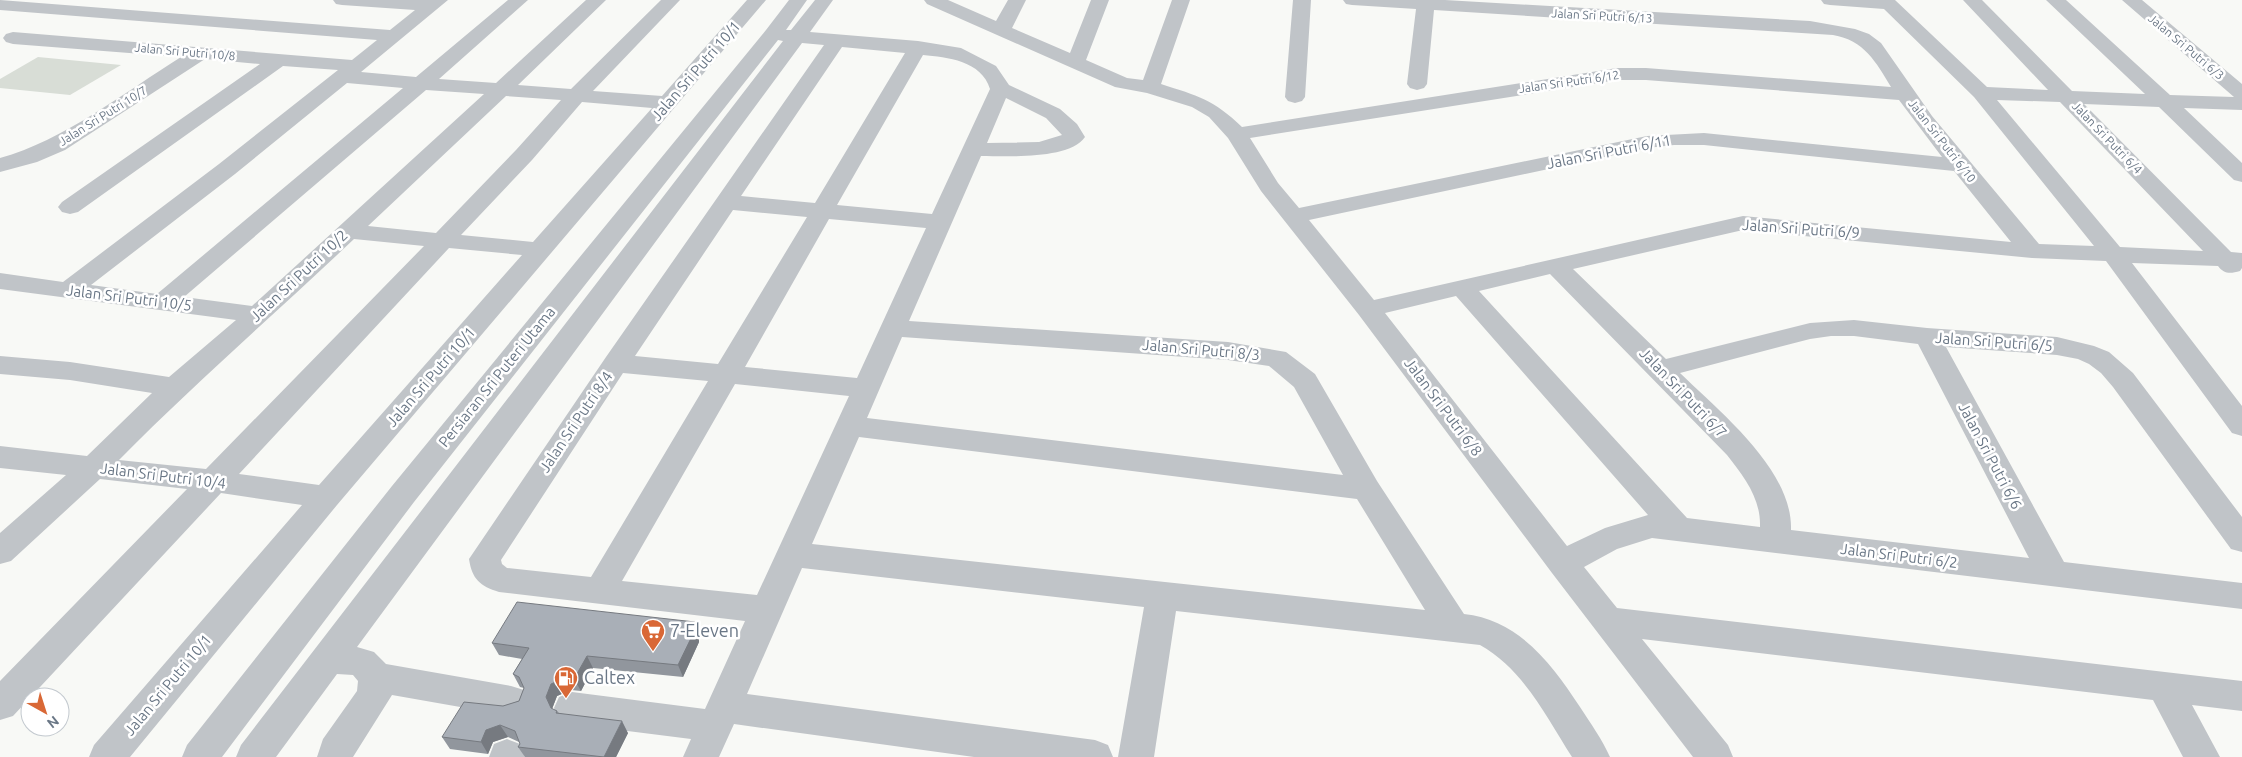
<svg xmlns="http://www.w3.org/2000/svg" width="2242" height="757" viewBox="0 0 2242 757" font-family="Ubuntu,sans-serif">
<rect width="100%" height="100%" fill="#f8f9f6"/>
<path fill="#d8ddd6" d="M 38,57 L 121,65 L 70,95 L 0,88 L 0,79 Z"/>
<g fill="none" stroke-linecap="round" stroke-linejoin="round">
<path fill="#c0c4c8" fill-rule="evenodd" d="M 0,0 L 390,30 L 415,10 L 342,5 L 336,4 L 333,0 L 448,0 L 361,72 L 416,77 L 508,0 L 528,0 L 439,79 L 496,83 L 586,0 L 606,0 L 518,85 L 571,89 L 661,0 L 680,0 L 593,91 L 662,96 L 747,0 L 766,0 L 337,505 L 130,757 L 89,757 L 94,745 L 302,505 L 221,493 L 13,716 L 0,720 L 0,681 L 187,489 L 100,479 L 11,561 L 0,564 L 0,533 L 66,475 L 0,468 L 0,446 L 87,456 L 152,393 L 70,380 L 0,374 L 0,356 L 70,362 L 169,377 L 236,320 L 0,289 L 0,273 L 63,282 L 219,164 L 338,70 L 283,66 L 78,212 L 70,214 L 62,212 L 58,207 L 62,202 L 260,64 L 205,59 L 65,150 L 37,162 L 0,172 L 0,158 C 63,141 125,92 181,57 L 13,44 L 6,42 L 3,38 L 6,34 L 13,32 L 352,60 L 377,40 L 0,10 ZM 347,83 L 403,88 L 157,294 L 91,285 L 235,174 ZM 426,90 L 484,94 L 252,306 L 184,297 ZM 506,96 L 561,100 L 516,150 L 436,233 L 368,226 ZM 582,102 L 652,108 L 533,242 L 461,235 L 532,160 ZM 354,239 L 424,246 L 206,469 L 119,460 C 195,383 276,313 354,239 ZM 449,248 L 522,255 L 319,485 L 239,474 Z
M 789,0 L 807,0 L 786,30 L 791,30 L 815,0 L 833,0 L 810,32 L 918,41 L 961,48 L 996,66 L 1009,85 L 1060,109 L 1077,124 L 1085,137 C 1069,160 1007,156 981,156 L 909,321 L 1228,342 L 1286,352 L 1315,374 L 1377,481 L 1464,614 C 1519,620 1552,664 1580,707 C 1591,724 1602,739 1610,757 L 1572,757 C 1546,716 1523,669 1480,645 L 1176,611 L 1154,757 L 1118,757 L 1144,607 L 802,568 L 747,694 L 1095,740 L 1108,745 L 1113,757 L 974,757 L 734,724 L 719,757 L 683,757 L 691,739 L 572,724 L 559,719 L 554,708 L 559,697 L 572,692 L 705,709 L 745,621 L 499,592 C 480,586 472,579 469,559 L 606,357 L 824,45 L 802,43 L 357,647 L 374,652 L 386,664 L 511,686 L 524,690 L 529,701 L 524,712 L 511,716 L 392,695 L 353,757 L 317,757 L 323,739 L 357,691 L 358,681 L 353,675 L 337,674 L 276,757 L 236,757 L 241,745 L 783,41 L 778,40 L 414,502 L 222,757 L 182,757 L 187,745 L 392,486 L 766,30 ZM 842,47 L 905,53 L 815,203 L 741,196 ZM 923,55 C 947,57 982,61 990,89 L 932,214 L 837,205 ZM 1006,98 L 1046,118 L 1062,135 L 1039,142 L 987,143 ZM 733,210 L 807,217 L 718,364 L 635,356 ZM 829,219 L 926,228 L 857,378 L 745,367 ZM 902,337 L 1228,360 L 1269,366 L 1294,387 L 1343,475 L 867,418 ZM 623,373 L 708,381 L 591,577 L 507,568 L 502,564 L 501,560 ZM 735,384 L 849,396 L 757,595 L 622,581 ZM 859,437 L 1357,499 L 1425,610 L 812,544 Z
M 924,0 L 948,0 L 996,21 L 1008,0 L 1026,0 L 1012,28 L 1070,53 L 1091,0 L 1109,0 L 1086,60 L 1127,78 L 1143,80 L 1172,0 L 1190,0 L 1161,84 C 1198,96 1213,99 1242,127 L 1617,68 L 1646,68 L 1891,87 C 1876,62 1864,40 1833,35 L 1434,10 L 1427,84 L 1424,88 L 1417,90 L 1410,88 L 1407,84 L 1416,9 L 1352,5 L 1346,4 L 1343,0 L 1445,0 L 1810,21 L 1855,29 L 1869,34 L 1881,43 L 1932,116 L 2039,244 L 2094,246 L 1974,97 L 1884,9 L 1830,5 L 1824,4 L 1821,0 L 1895,0 L 1987,87 L 2048,90 L 1963,0 L 1982,0 L 2072,91 L 2145,94 L 2046,0 L 2066,0 L 2170,95 L 2234,97 L 2122,0 L 2142,0 L 2242,84 L 2242,110 L 2184,108 L 2242,163 L 2242,182 L 2234,180 L 2159,107 L 2084,104 L 2231,252 L 2242,253 L 2242,268 L 2240,271 C 2230,274 2224,274 2218,266 L 2132,263 L 2242,406 L 2242,436 L 2232,433 L 2106,261 L 2032,258 L 1743,230 L 1573,269 L 1666,359 L 1810,323 L 1854,320 L 1927,328 L 2057,337 L 2094,346 L 2109,352 L 2133,373 L 2242,517 L 2242,552 L 2231,549 L 2113,387 L 2101,373 L 2089,364 L 2078,359 L 2057,355 L 1946,347 L 2064,562 L 2242,583 L 2242,609 L 1652,538 L 1617,549 L 1584,567 L 1617,608 L 2242,681 L 2242,711 L 2192,705 L 2220,757 L 2183,757 L 2153,700 L 1642,639 L 1728,745 L 1733,757 L 1693,757 L 1552,573 L 1359,315 L 1261,191 L 1228,138 L 1209,117 L 1192,107 L 1147,93 L 1115,87 L 927,4 ZM 1617,80 L 1646,80 L 1899,100 L 1942,157 L 1704,133 L 1647,136 L 1299,208 L 1278,183 L 1250,138 ZM 1997,100 L 2060,102 L 2203,251 L 2120,247 ZM 1674,145 L 1704,145 L 1954,171 L 2011,242 L 1743,216 L 1374,300 L 1309,220 L 1647,148 ZM 1550,274 L 1727,455 C 1744,477 1761,498 1760,527 L 1687,518 L 1479,291 ZM 1456,296 L 1648,515 L 1605,528 L 1567,546 L 1385,313 ZM 1831,336 L 1854,336 L 1918,344 L 2029,558 L 1791,530 C 1793,470 1720,412 1680,373 L 1810,339 Z
M 1293,0 L 1311,0 L 1305,97 L 1302,101 L 1295,103 L 1288,101 L 1285,97 Z
M 507,739 L 520,744 L 525,757 L 489,757 L 494,744 Z"/>
</g>
<path fill="#91969d" d="M 699,634 L 699,642 L 683,677 L 593,668 L 581,691 L 571,690 L 557,696 L 552,709 L 557,711 L 559,713 L 628,733 L 616,757 L 525,757 L 518,747 L 520,744 L 519,742 L 508,737 L 493,742 L 488,754 L 450,749 L 442,737 L 503,706 L 519,701 L 524,688 L 520,687 L 513,674 L 522,659 L 499,655 L 492,643 Z"/>
<path fill="#767a80" d="M 695,622 L 699,634 L 699,642 L 683,677 L 678,665 Z
M 587,656 L 593,668 L 581,691 L 574,679 Z
M 565,678 L 571,690 L 557,696 L 552,709 L 551,708 L 546,697 L 551,684 Z
M 622,721 L 628,733 L 616,757 L 604,757 Z
M 500,725 L 508,737 L 493,742 L 488,754 L 481,742 L 486,730 Z"/>
<path fill="#a9afb7" stroke="#767a80" d="M 517,602 L 695,622 L 695,630 L 678,665 L 587,656 L 574,679 L 565,678 L 551,684 L 546,697 L 551,708 L 557,711 L 556,713 L 622,721 L 604,757 L 518,747 L 520,744 L 515,731 L 500,725 L 486,730 L 481,742 L 442,737 L 464,702 L 503,706 L 519,701 L 524,688 L 519,677 L 513,674 L 529,648 L 492,643 Z"/>
<defs>
<g id="supermarket-pin" transform="scale(1.25)"><path d="M0 17L-7.5 6A9.5 9.5 0 1 1 7.5 6Z" fill="#d96836" stroke="#fff"/><path d="M-6-5.5h2.5l.6 2H6L4.5 2H-2.5L-4.4-4H-6ZM-1.5 3.2a1.3 1.3 0 1 0 .1 0ZM3 3.2a1.3 1.3 0 1 0 .1 0Z" fill="#fff"/></g>
<g id="fuel-pin" transform="scale(1.25)"><path d="M0 17L-7.5 6A9.5 9.5 0 1 1 7.5 6Z" fill="#d96836" stroke="#fff"/><path d="M-5.5-6h7V0h2V4h1.3V-2.5L3-4.5l.8-.8L6-3V5H2.5V1h-1V6h-7ZM-4.2-4.7v3.2H.2V-4.7Z" fill="#fff"/></g>
</defs>
<g fill-rule="evenodd">
<use href="#supermarket-pin" x="653" y="631"/>
<use href="#fuel-pin" x="566" y="678"/>
</g>
<g text-anchor="middle" stroke-width="5" stroke-linejoin="round" paint-order="stroke">
<g font-size="12" fill="#6a7786" stroke="#fff">
<text transform="translate(1602 16) rotate(3)" y="4">Jalan Sri Putri 6/13</text>
<text transform="translate(2186 47) rotate(40)" y="4">Jalan Sri Putri 6/3</text>
<text transform="translate(185 52) rotate(5)" y="4">Jalan Sri Putri 10/8</text>
<text transform="translate(1569 82) rotate(-8)" y="4">Jalan Sri Putri 6/12</text>
<text transform="translate(103 116) rotate(-32)" y="4">Jalan Sri Putri 10/7</text>
<text transform="translate(2107 138) rotate(46)" y="4">Jalan Sri Putri 6/4</text>
<text transform="translate(1942 141) rotate(52)" y="4">Jalan Sri Putri 6/10</text>
</g>
<g font-size="15" fill="#6a7786" stroke="#fff">
<text transform="translate(696 71) rotate(-49)" y="5">Jalan Sri Putri 10/1</text>
<text transform="translate(1609 152) rotate(-11)" y="5">Jalan Sri Putri 6/11</text>
<text transform="translate(1801 229) rotate(4)" y="5">Jalan Sri Putri 6/9</text>
<text transform="translate(299 276) rotate(-43)" y="5">Jalan Sri Putri 10/2</text>
<text transform="translate(129 298) rotate(7)" y="5">Jalan Sri Putri 10/5</text>
<text transform="translate(1994 342) rotate(4)" y="5">Jalan Sri Putri 6/5</text>
<text transform="translate(1201 350) rotate(5)" y="5">Jalan Sri Putri 8/3</text>
<text transform="translate(431 377) rotate(-49)" y="5">Jalan Sri Putri 10/1</text>
<text transform="translate(497 377) rotate(-51)" y="5">Persiaran Sri Puteri Utama</text>
<text transform="translate(1683 393) rotate(46)" y="5">Jalan Sri Putri 6/7</text>
<text transform="translate(1443 407) rotate(53)" y="5">Jalan Sri Putri 6/8</text>
<text transform="translate(576 422) rotate(-56)" y="5">Jalan Sri Putri 8/4</text>
<text transform="translate(1990 456) rotate(62)" y="5">Jalan Sri Putri 6/6</text>
<text transform="translate(163 476) rotate(7)" y="5">Jalan Sri Putri 10/4</text>
<text transform="translate(1899 556) rotate(7)" y="5">Jalan Sri Putri 6/2</text>
<text transform="translate(168 685) rotate(-50)" y="5">Jalan Sri Putri 10/1</text>
</g>
<g font-size="18" fill="#6a7786" stroke="#fff" text-anchor="start">
<text x="670" y="637">7-Eleven</text>
<text x="584" y="684">Caltex</text>
</g>
</g>
<g transform="translate(45 712) rotate(141)"><circle r="24" fill="#ffffff" stroke="#c3c9cf"/>
<path d="M0-4L9 19L0 12L-9 19Z" fill="#d96836"/>
<text y="-8" font-size="14" font-weight="bold" text-anchor="middle" fill="#6a7786">N</text>
</g>
</svg>
